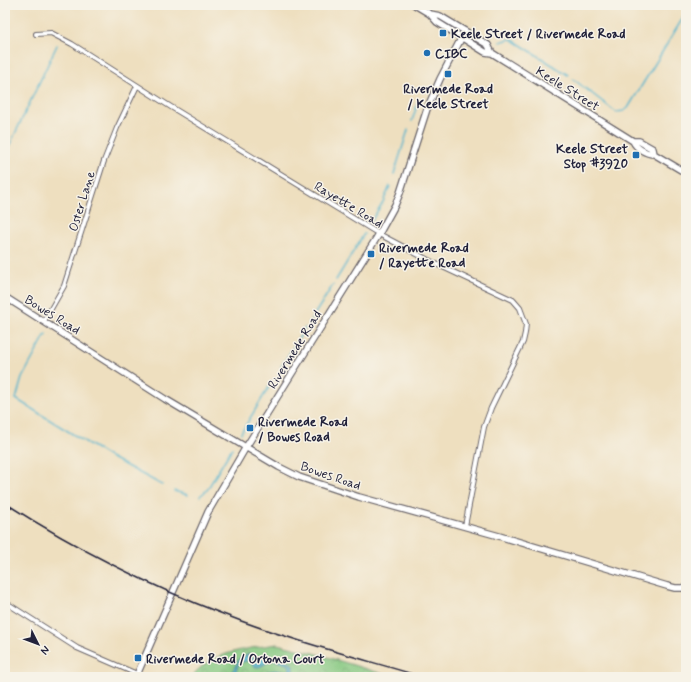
<svg xmlns="http://www.w3.org/2000/svg" width="691" height="682" viewBox="0 0 691 682" font-family="Mynerve,sans-serif">
<defs>
<pattern id="park-crowns" width="20" height="18" patternUnits="userSpaceOnUse"><rect width="20" height="18" fill="#85c880"/><path d="M2 6a3 3 0 1 1 6 0M12 15a3 3 0 1 1 6 0" fill="none" stroke="#6ca26a"/></pattern>
<pattern id="water-waves" width="16" height="10" patternUnits="userSpaceOnUse"><rect width="16" height="10" fill="#4eb3cd"/><path d="M0 5q4-4 8 0t8 0" fill="none" stroke="#4091a8"/></pattern>
</defs>
<rect width="100%" height="100%" fill="#f7f3e8"/>
<filter id="ink" filterUnits="userSpaceOnUse"><feTurbulence type="fractalNoise" baseFrequency=".025" numOctaves="2"/><feDisplacementMap in="SourceGraphic" scale="8" xChannelSelector="R" yChannelSelector="G"/><feConvolveMatrix kernelMatrix="1 2 1 2 8 2 1 2 1" color-interpolation-filters="sRGB"/></filter>
<filter id="wash" filterUnits="userSpaceOnUse"><feTurbulence type="fractalNoise" baseFrequency=".012" numOctaves="4" result="noise"/><feDisplacementMap in="SourceGraphic" scale="16" xChannelSelector="R" yChannelSelector="G"/><feGaussianBlur stdDeviation="0.9" result="paint"/><feColorMatrix in="noise" values="0 0 0 0 0 0 0 0 0 0 0 0 0 0 0 0 0 1.4 0 .05"/><feComposite in="paint" operator="in"/></filter>
<g filter="url(#wash)">
<rect width="100%" height="100%" fill="#eedfbf"/>
<path fill="url(#park-crowns)" stroke="#54755e" d="M 277,644 L 314,653 L 393,677 L 191,677 C 213,651 246,649 277,644 Z"/>
<path fill="url(#water-waves)" stroke="#386a84" d="M 250,654 L 253,656 L 254,660 L 258,662 L 262,656 C 273,654 285,658 293,665 L 293,673 L 288,676 L 277,673 L 266,677 L 260,677 C 267,670 278,668 286,673 L 289,671 L 290,668 L 289,665 L 272,659 C 264,665 255,673 250,660 L 239,663 L 234,677 L 229,677 L 240,658 Z"/>
<g fill="none" stroke-linecap="round" stroke-linejoin="round">
<path stroke="#4eb3cd" stroke-width="1.5" d="M 500,42 L 510,39 L 513,40 L 568,75
M 573,79 L 616,112 L 624,111 L 628,108 L 686,13
M 412,121 L 418,102
M 5,155 L 57,45
M 394,174 L 408,130
M 370,223 L 383,202 L 390,186
M 336,280 L 364,234
M 309,323 L 333,285
M 46,334 L 22,378 L 16,399 L 108,456 L 162,485
M 281,367 L 305,328
M 5,392 L 7,393
M 241,433 L 272,382
M 174,491 L 188,495
M 200,496 L 207,490 L 232,448"/>
</g>
</g>
<g filter="url(#ink)">
<g fill="none" stroke-linecap="round" stroke-linejoin="round">
<g stroke="#696469" stroke-width="6">
<path id="street" d="M 36,34 L 51,33 L 72,44 L 171,107 L 379,234 L 434,263 L 513,300 L 520,308 L 526,324 L 525,333 L 523,342 L 491,408 L 484,427 L 465,526
M 44,321 L 64,286 L 104,161 L 117,128 L 137,86
M 5,602 L 77,648 L 137,674"/>
</g>
<g stroke="#696469" stroke-width="8">
<path id="secondary" d="M 415,5 L 430,14 L 440,16 L 488,45 L 492,53
M 430,14 L 437,22 L 485,52 L 492,53 L 633,141 L 639,141 L 653,149 L 654,154
M 633,141 C 636,148 646,154 654,154 L 686,173
M 5,297 L 165,399 L 279,467 L 299,477 L 359,497 L 499,536 L 667,586 L 675,588 L 686,588
M 136,677 L 208,512 L 246,447 L 379,234 L 395,205 L 400,193 L 427,109 L 440,79 L 465,31"/>
</g>
<use href="#street" stroke="#fff" stroke-width="4"/>
<use href="#secondary" stroke="#fff" stroke-width="5.5"/>
<path stroke="#22223b" stroke-width="1.5" d="M 5,503 C 74,547 147,585 223,614 C 288,640 356,657 423,677"/>
</g>
</g>
<g fill="#1f6fb2" stroke="#f7f3e8" stroke-width="1.5">
<rect x="439" y="29" width="8" height="8" rx="2"/>
<circle cx="427" cy="53" r="4"/>
<rect x="444" y="70" width="8" height="8" rx="2"/>
<rect x="632" y="151" width="8" height="8" rx="2"/>
<rect x="367" y="250" width="8" height="8" rx="2"/>
<rect x="246" y="424" width="8" height="8" rx="2"/>
<rect x="134" y="654" width="8" height="8" rx="2"/>
</g>
<g text-anchor="middle" stroke-width="3" stroke-linejoin="round" paint-order="stroke">
<g font-size="13" font-weight="bold" fill="#22223b" stroke="#f7f3e8" text-anchor="start">
<text x="451" y="38">Keele Street / Rivermede Road</text>
<text x="435" y="58">CIBC</text>
<text x="448" y="93" text-anchor="middle">Rivermede Road<tspan x="448" dy="15">/ Keele Street</tspan></text>
<text x="628" y="153" text-anchor="end">Keele Street<tspan x="628" dy="15">Stop #3920</tspan></text>
<text x="379" y="252">Rivermede Road<tspan x="379" dy="15">/ Rayette Road</tspan></text>
<text x="258" y="426">Rivermede Road<tspan x="258" dy="15">/ Bowes Road</tspan></text>
<text x="146" y="663">Rivermede Road / Ortona Court</text>
</g>
<g font-size="13" fill="#22223b" stroke="#f7f3e8">
<text transform="translate(568 88) rotate(32)" y="5">Keele Street</text>
<text transform="translate(81 201) rotate(-73)" y="5">Oster Lane</text>
<text transform="translate(349 204) rotate(31)" y="5">Rayette Road</text>
<text transform="translate(53 314) rotate(32)" y="5">Bowes Road</text>
<text transform="translate(294 349) rotate(-58)" y="5">Rivermede Road</text>
<text transform="translate(331 475) rotate(19)" y="5">Bowes Road</text>
</g>
</g>
<rect width="691" height="682" fill="none" stroke="#f7f3e8" stroke-width="20"/>
<g transform="translate(38 644) rotate(132)" stroke="#f7f3e8" stroke-width="3" paint-order="stroke">
<path d="M0-3L7 15L0 10L-7 15Z" fill="#22223b"/>
<text y="-6" font-size="11" font-weight="bold" text-anchor="middle" fill="#22223b">N</text>
</g>
</svg>
